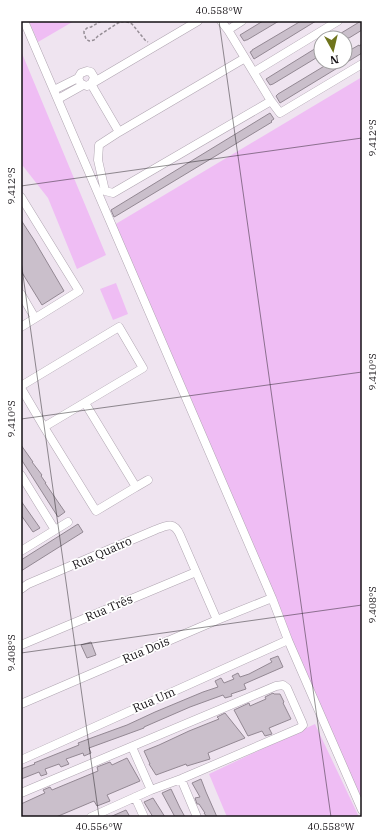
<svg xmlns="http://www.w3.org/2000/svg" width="383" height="838" viewBox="0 0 383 838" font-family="'IBM Plex Serif',serif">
<rect width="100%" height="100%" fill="#efe4f0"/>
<path fill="#efbdf4" d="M 29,21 L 74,21 L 38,42 Z
M 21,51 L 106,255 L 77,269 L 48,198 L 23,166 L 21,167 Z
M 362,77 L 362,801 L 290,638 L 114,225 Z
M 116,283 L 128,314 L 113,320 L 100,289 Z
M 315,724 L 359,817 L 227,817 L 209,774 Z"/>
<path fill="#cabfcb" stroke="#938893" d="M 263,21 L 279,21 L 247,40 L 246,40 L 244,41 L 240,35 Z
M 301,21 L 316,21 L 254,59 L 250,52 L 252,51 L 252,50 Z
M 361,21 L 362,21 L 362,30 L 349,38 L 348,38 L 346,39 L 345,38 L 333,38 Z
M 362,44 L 362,53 L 280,103 L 276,96 L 278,94 L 331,62 L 345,62 L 345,53 L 359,45 L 359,46 Z
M 321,45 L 321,54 L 315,58 L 316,58 L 273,84 L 270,85 L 266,79 Z
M 270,113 L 274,119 L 271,121 L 272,122 L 116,216 L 114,217 L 111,210 Z
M 21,220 L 34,240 L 64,291 L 42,305 L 21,271 Z
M 21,445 L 33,462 L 32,462 L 42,475 L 41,476 L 46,483 L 45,483 L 65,512 L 58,517 L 21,459 Z
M 21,501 L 40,528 L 33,532 L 21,515 Z
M 78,524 L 83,532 L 21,571 L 21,560 Z
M 91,642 L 96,655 L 87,658 L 81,645 Z
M 278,656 L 283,667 L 244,684 L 246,689 L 231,694 L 232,696 L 225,698 L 223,695 L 190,707 L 144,727 L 144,728 L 89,748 L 91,753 L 84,756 L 83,753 L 66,759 L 69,764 L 61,767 L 59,764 L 45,769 L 47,774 L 41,776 L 39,772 L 21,779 L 21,769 L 35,764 L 34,763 L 79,745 L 78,743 L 94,737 L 127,725 L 155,712 L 203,692 L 218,687 L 215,681 L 221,678 L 224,683 L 234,679 L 232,676 L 238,673 L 240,677 L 249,674 L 272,662 L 270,659 Z
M 273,693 L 274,694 L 280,694 L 284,702 L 283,703 L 291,719 L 269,728 L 272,734 L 265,736 L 262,731 L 248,736 L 234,710 L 249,703 L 250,706 L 266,699 L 265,697 Z
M 225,713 L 245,738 L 208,753 L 210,759 L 187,766 L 186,764 L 156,775 L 149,764 L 150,764 L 144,751 L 159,745 L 189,731 L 219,719 L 217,717 Z
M 127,758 L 140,781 L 107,795 L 110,801 L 97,806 L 94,801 L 56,817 L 21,817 L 21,804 L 45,793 L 43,790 L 50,787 L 52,790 L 98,771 L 97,767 L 110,762 L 112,765 Z
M 201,779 L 206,792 L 217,817 L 207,817 L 204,813 L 205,813 L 199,804 L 197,804 L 195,798 L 200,797 L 192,783 Z
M 171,789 L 180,808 L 185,817 L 175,817 L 162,793 Z
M 153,798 L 165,817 L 153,817 L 144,802 Z
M 126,810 L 130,817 L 110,817 Z"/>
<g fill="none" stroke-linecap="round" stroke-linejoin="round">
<g stroke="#b0a5b1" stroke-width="9">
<path id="street" d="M 24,21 L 272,598 L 288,640 L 362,810
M 221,21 L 228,30 L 271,101 L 280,113 L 362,64
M 228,30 L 242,21
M 245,58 L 119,132 L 99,145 L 98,160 L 105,191 L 113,193 L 271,101
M 254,72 L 338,21
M 54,90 L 78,78 L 81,73 L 87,71 L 91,72 L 94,77 L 92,83 L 87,86 L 81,84 L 78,78
M 58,99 L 83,85
M 119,132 L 91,84 L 198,21
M 21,197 L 79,291 L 21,327
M 21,294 L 35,318
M 21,386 L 119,327 L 143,368 L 44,427
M 21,388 L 44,427 L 96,511 L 136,487 L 85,403
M 21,475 L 55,530
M 136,487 L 148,480
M 21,551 L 68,522
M 21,589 L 28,584 L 155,530 C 167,525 174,521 180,535 L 217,620
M 21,645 L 196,572
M 21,704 L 217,620 L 272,598
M 132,747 L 151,790
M 21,760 L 288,640
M 181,779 L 197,817
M 21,793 L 276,686 L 283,685 L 287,688 L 302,722 L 303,725 L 300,728 L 181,779 L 151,790 L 91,817
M 135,797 L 144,817"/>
</g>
<path stroke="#958d95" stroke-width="1.5" stroke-dasharray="3 2" stroke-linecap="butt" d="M 101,21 L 91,27 L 87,28 L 84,31 L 84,33 L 86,39 L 89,41 L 94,40 L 98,36 L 118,23 L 125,21 L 132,24 L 145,40 L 148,42"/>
<use href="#street" stroke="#fff" stroke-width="8"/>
</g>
<path fill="none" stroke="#151115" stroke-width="1" stroke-opacity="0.45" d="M 219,21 L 331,817M 21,186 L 362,138M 21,261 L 99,817M 21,419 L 362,372M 21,653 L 362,605"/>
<g text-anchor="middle" stroke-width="3.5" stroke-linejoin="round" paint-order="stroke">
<g font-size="12" fill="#151115" stroke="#fff">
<text transform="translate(102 553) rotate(-24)" y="4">Rua Quatro</text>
<text transform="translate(109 608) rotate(-23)" y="4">Rua Três</text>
<text transform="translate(146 650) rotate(-23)" y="4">Rua Dois</text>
<text transform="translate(154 700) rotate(-24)" y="4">Rua Um</text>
</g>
</g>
<rect width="383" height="838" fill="none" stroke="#ffffff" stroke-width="44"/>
<g transform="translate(333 50) rotate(172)"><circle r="19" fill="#ffffff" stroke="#a1a0a1"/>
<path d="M0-3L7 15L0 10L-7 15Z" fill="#6f741c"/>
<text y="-6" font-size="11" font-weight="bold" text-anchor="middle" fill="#151115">N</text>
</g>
<rect x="22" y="22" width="339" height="794" fill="none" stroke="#151115" stroke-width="1.5"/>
<g font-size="10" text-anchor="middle" fill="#151115">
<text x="219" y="14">40.558°W</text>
<text transform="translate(372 138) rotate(-90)" y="4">9.412°S</text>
<text transform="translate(11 186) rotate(-90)" y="4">9.412°S</text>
<text transform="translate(372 372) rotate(-90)" y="4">9.410°S</text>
<text transform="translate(11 419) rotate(-90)" y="4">9.410°S</text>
<text transform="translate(372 605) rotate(-90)" y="4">9.408°S</text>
<text transform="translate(11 653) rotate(-90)" y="4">9.408°S</text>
<text x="99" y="830">40.556°W</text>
<text x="331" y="830">40.558°W</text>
</g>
</svg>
